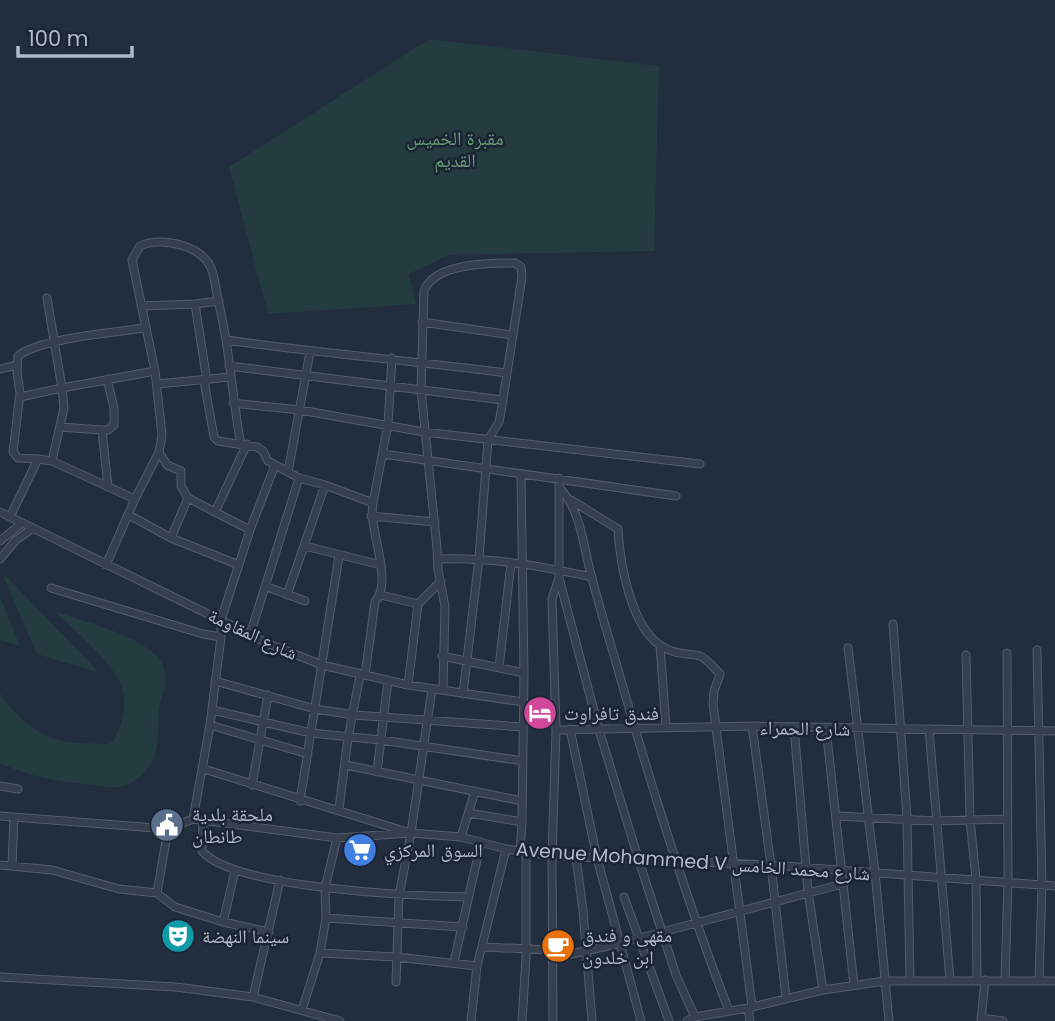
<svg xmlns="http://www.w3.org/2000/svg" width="1055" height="1021" viewBox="0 0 1055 1021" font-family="Poppins,'Noto Naskh Arabic',sans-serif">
<rect width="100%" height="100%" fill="#222d3e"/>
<path fill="#243b3f" d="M 429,39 L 659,66 L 654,251 L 449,255 L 409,274 L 416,304 L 268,314 L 229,167 Z
M 6,576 L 96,669 L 96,672 L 37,654 L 4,578 Z
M 0,597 L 20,646 L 0,640 Z
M 54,611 C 82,621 141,635 159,659 C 172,677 162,691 159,710 C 157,727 160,747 152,762 C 146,773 132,786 119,787 C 111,789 100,785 92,785 C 58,781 32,778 0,763 L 0,693 C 12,713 35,734 59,740 C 74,744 92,743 108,744 L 114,741 C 121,724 128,707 122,688 C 114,662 73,630 54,611 Z"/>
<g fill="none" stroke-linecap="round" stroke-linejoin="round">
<g stroke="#545d6c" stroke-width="9">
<path id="street" d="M 47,298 L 62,388 L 155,371
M 141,306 L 195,304
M 422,322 L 512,335
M 226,340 C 320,353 414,361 507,373
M 229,366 L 503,400
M 0,369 L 17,365
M 204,381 L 214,437 L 218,441 L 257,447 L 263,451 L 268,461 L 299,478 L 325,485 L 373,503 C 368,531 394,580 375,602 L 365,675
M 207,381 L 195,304 L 219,301
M 157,384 L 230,377
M 20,397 L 62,388 L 64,408 L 52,461
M 233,403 L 300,410 L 424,432 L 700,464
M 60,427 L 102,430 L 108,430 L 114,425 L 114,408 L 107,379
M 102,430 L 108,487
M 247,444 L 215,512 L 250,530
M 159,452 L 167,465 L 181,471 L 181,486 L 188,498
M 383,454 L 676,496
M 38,459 L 18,458 L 13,452 L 20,393 L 17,372 L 18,356 C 41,338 113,333 144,328
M 288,472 L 310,352
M 559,487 C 581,511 583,544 591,575 C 598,601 605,626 613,652 C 647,773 684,894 729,1011
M 571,500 L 618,529 C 620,564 631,629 663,647 C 676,655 687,653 700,656 C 706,658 715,669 720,674 L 714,691 L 713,704 L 752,1006
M 373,503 L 388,424 L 392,358
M 0,512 L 269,644 L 322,665 L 408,685 L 523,702
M 129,515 L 171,538 L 239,565
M 371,516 L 435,522
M 10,517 L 38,459 L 52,461 L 135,499
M 171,538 L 188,498 L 215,512
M 0,541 L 22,523
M 305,546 L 381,565
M 0,559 L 16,540 L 33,528
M 438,559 C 491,557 540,566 592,577
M 106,565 L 135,499 L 159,452 L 162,435 L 155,371 L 132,260 L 140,246 C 161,236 201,245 211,268 C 215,278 216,290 218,300 C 230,347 232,397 241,445
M 559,578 L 599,730 L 639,861 L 676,975 L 695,1017
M 265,586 L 305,601
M 51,588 L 203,634 L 221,637
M 287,595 L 325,485
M 381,595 L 418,604 L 441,581
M 893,624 L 907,818 L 910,981
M 250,635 L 299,478
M 660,646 L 666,727
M 848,648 L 875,872 L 889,1021
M 1037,650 L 1042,885 L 1039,980
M 966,655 L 970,819 L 976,879 L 977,980
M 442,656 L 524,673
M 499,667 L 511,563
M 215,681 L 315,709 L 354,715 L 523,727
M 408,685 L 418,604
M 443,690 L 445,606 L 438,570 L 437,548 L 421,390 L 424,291 C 434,263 489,263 515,263 L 521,267 L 522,277 L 501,412 L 499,422 L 488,440 L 479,558 L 463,694
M 212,710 L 311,733 L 381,740 L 523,761
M 210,725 L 308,754
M 752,726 L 771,865 L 786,998
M 794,727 L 808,892 L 823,990
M 826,728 L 854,985
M 570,729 L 597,858 L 641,1021
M 929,729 L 950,981
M 556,730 L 752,726 L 1055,731
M 346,765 L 522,801
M 204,769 L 407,832
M 377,772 L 388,680
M 252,785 L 268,695
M 0,786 L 18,789
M 300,801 L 339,556
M 339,809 L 348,738 L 360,675
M 469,813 L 522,822
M 0,816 L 168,829 L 193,819 L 337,838 L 411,833 L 461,837 L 506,849 L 552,856 L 771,865 L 1055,886
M 837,816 L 936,821 L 1008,819
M 193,819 L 210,725 L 221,637 L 221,620 L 250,530 L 275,465
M 203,821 L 202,851 C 234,889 416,896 468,897
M 461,837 L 475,791
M 520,851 L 522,822 L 524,673 L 521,475
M 576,858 L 583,910 L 592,1021
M 0,865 L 52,870 L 119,889 L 157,893 L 175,907 L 223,922 L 235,871
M 12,866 L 14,817
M 157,893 L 168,829
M 624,897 L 669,1021
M 326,918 L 463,927
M 223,922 L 269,932
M 482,947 L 553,950
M 320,953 L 396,957 L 477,966
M 553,958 L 621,943 L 842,884
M 454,962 L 481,842
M 0,977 L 176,987 L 253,997 L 340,1021
M 1005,980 L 1008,881 L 1007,653
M 396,982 L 399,896 L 411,833 L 432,689
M 253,997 L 280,880
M 748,1008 L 750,1021
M 302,1010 L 320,953 L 326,918 L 325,888 L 337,838
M 981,1018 L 1003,1021
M 471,1021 L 477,966 L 506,849
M 522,1021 L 526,957 L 526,852
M 553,1021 L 552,856 L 556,730 L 552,599 L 559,577 L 559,478
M 687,1021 L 695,1017 L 748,1008 L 823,990 L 885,981 L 1055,981
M 981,1021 L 985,980"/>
</g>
<use href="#street" stroke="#363f4e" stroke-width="7"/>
</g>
<defs>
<g id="hotel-disc" transform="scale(1.75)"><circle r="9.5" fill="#d1479c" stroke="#1b2433"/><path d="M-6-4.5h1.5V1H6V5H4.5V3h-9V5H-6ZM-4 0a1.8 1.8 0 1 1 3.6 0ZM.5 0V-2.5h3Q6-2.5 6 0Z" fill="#fff"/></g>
<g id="civic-disc" transform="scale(1.75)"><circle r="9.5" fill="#5c6f8a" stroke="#1b2433"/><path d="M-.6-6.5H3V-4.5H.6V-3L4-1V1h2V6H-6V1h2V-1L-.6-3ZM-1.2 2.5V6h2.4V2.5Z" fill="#fff"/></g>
<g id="supermarket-disc" transform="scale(1.75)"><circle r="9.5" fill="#3f7fe0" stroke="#1b2433"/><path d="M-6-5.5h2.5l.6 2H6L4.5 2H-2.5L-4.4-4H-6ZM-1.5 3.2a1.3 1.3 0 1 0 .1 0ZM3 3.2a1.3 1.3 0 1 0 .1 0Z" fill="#fff"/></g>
<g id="theatre-disc" transform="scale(1.75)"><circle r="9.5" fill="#0f9aa8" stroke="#1b2433"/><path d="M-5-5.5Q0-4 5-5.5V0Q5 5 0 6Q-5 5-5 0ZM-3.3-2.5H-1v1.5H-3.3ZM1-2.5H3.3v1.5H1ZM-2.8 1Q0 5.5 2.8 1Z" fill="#fff"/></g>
<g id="cafe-disc" transform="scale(1.75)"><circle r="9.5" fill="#e8710a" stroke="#1b2433"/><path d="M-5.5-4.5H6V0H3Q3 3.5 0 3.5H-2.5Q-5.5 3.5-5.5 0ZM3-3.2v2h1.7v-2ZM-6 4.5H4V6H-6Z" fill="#fff"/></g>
</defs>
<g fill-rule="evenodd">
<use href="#hotel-disc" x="540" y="713"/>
<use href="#civic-disc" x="167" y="825"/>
<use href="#supermarket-disc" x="360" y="850"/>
<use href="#theatre-disc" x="178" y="936"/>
<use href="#cafe-disc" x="558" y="946"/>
</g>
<g text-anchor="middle" stroke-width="5" stroke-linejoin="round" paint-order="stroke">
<g font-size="19" fill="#679b75" stroke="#1b2433">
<text x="455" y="145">مقبرة الخميس<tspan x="455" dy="22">القديم</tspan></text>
</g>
<g font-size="19" fill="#b2bac9" stroke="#1b2433">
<text transform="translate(253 634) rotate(25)" y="7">شارع المقاومة</text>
<text transform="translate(805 728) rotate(1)" y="7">شارع الحمراء</text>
<text transform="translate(693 861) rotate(4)" y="7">Avenue Mohammed V شارع محمد الخامس</text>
</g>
<g font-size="19" fill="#b2bac9" stroke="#1b2433" text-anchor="start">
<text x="564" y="720">فندق تافراوت</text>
<text x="192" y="821">ملحقة بلدية<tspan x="192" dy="22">طانطان</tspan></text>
<text x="384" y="857">السوق المركزي</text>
<text x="582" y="942">مقهى و فندق<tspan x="582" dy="22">ابن خلدون</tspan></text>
<text x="202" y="943">سينما النهضة</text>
</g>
</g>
<path d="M18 46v10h114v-10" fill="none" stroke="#b2bac9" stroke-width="3.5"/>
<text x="28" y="46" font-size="21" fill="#b2bac9" stroke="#1b2433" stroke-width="5" paint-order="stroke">100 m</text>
</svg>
